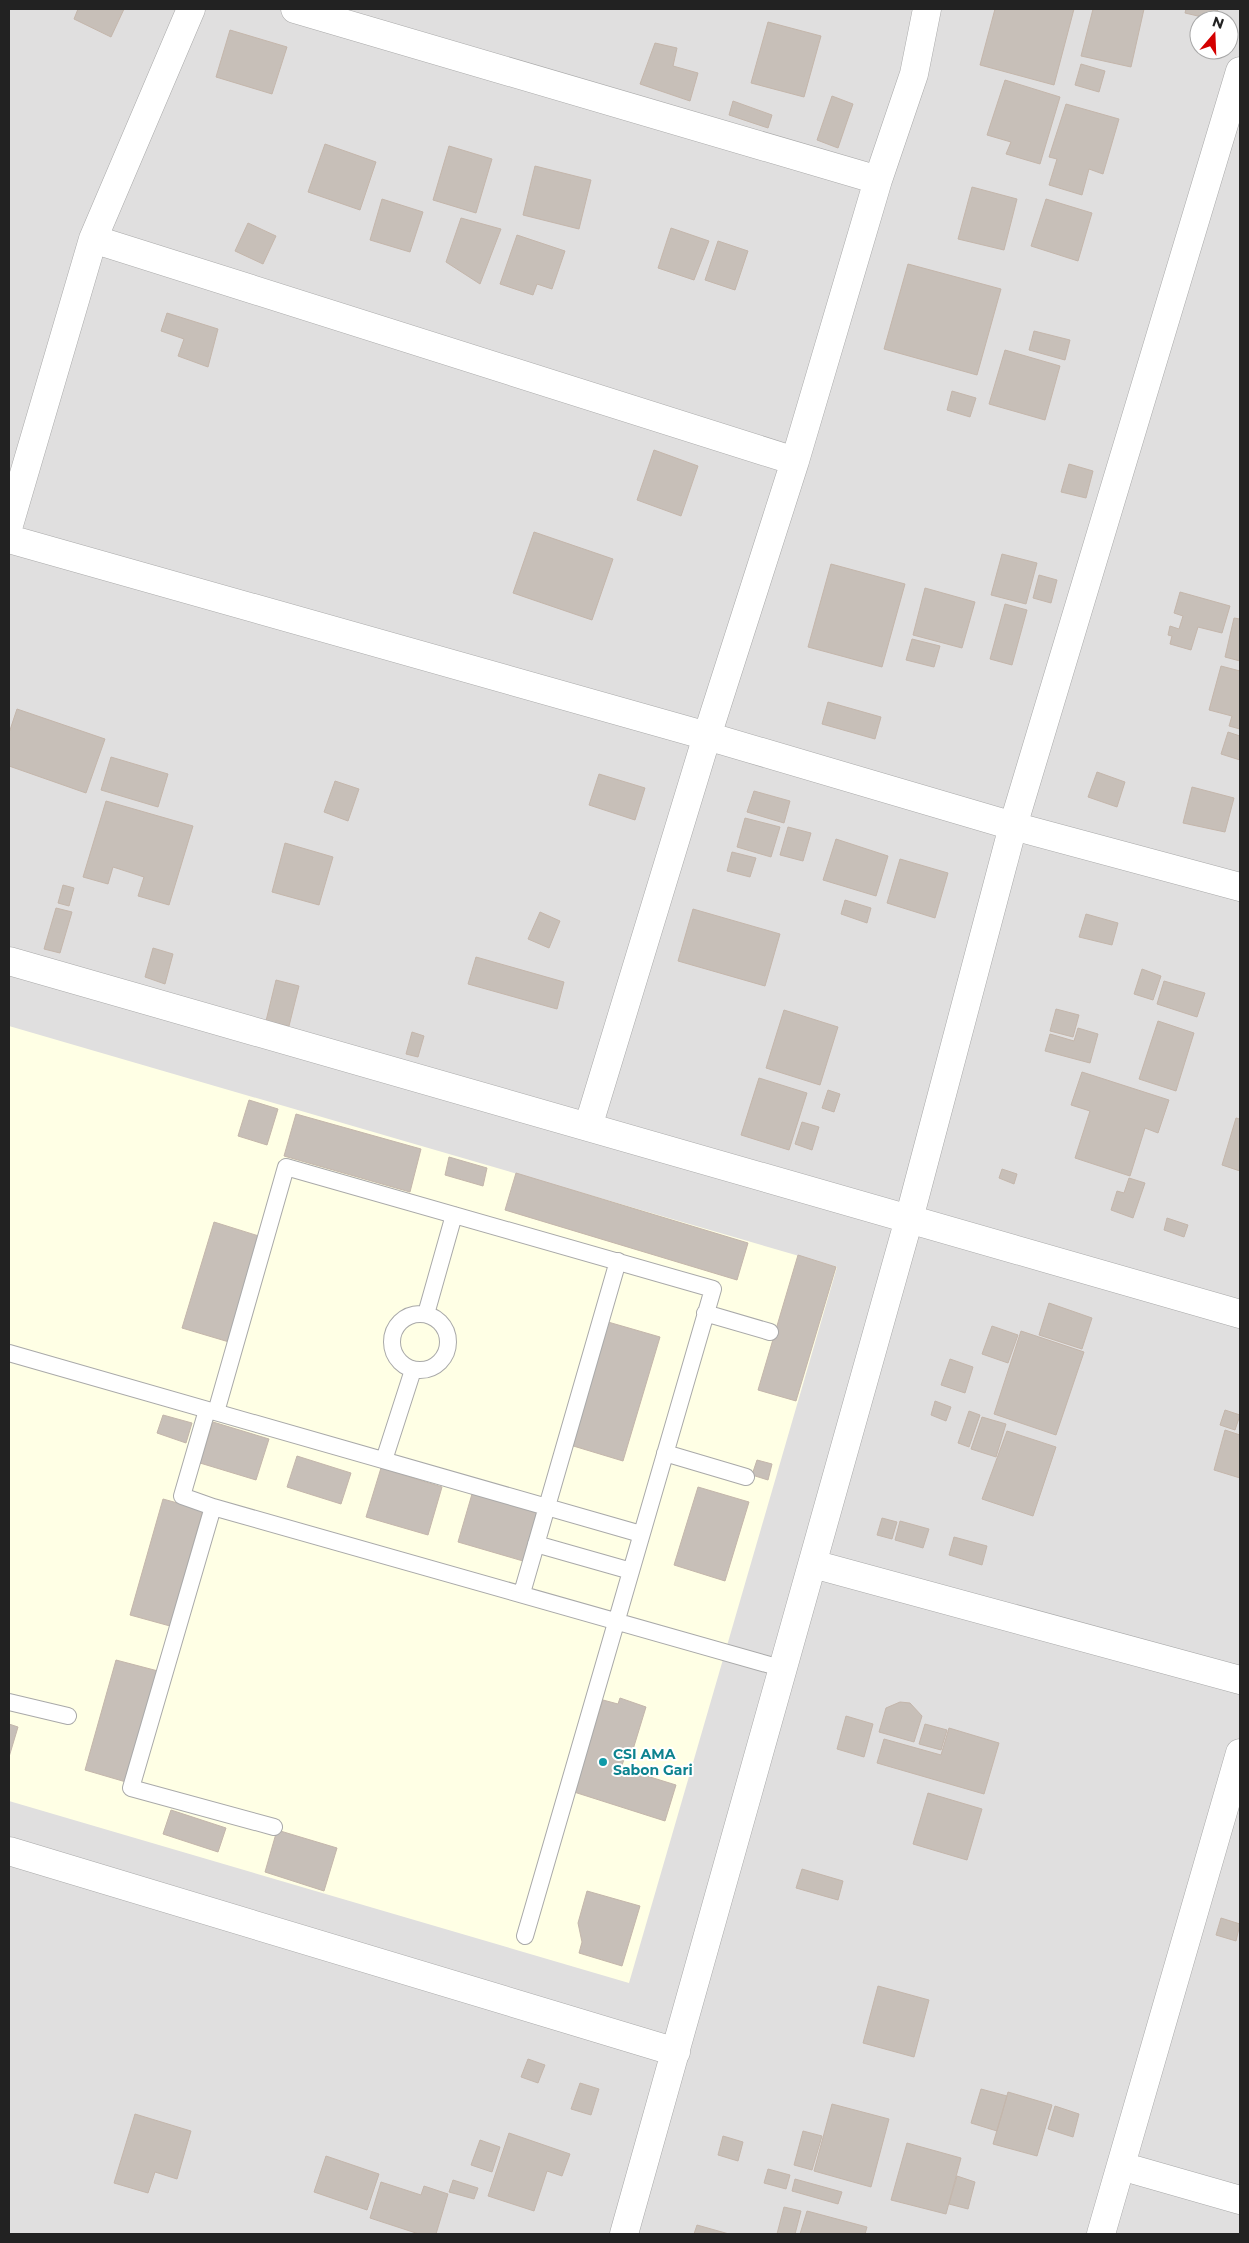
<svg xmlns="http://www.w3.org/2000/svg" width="1249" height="2243" viewBox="0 0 1249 2243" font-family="Montserrat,sans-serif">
<rect width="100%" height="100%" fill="#f2efe9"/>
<path fill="#e0dfdf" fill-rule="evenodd" d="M 9,9 L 1240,9 L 1240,2234 L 9,2234 ZM 1199,20 L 1229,20 L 1229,50 L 1199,50 Z"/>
<path fill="#ffffe5" d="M 9,1026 L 837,1267 L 629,1983 L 9,1801 Z"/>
<path fill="#c7bfb8" stroke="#c4b6ab" d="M 78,9 L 124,9 L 111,37 L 74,19 Z
M 995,9 L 1074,9 L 1054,85 L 980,65 Z
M 1093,9 L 1144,9 L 1131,67 L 1081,56 Z
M 1186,9 L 1218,9 L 1215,20 L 1185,13 Z
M 768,22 L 821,36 L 804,97 L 751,83 Z
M 230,30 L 287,47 L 272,94 L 216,77 Z
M 655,43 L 677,48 L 673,66 L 698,73 L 690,101 L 640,84 Z
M 1081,64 L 1105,71 L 1099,92 L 1075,85 Z
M 1005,80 L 1060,97 L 1040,164 L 1006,154 L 1011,142 L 987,135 Z
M 832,96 L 853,104 L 838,148 L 817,140 Z
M 733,101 L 772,115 L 768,128 L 729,115 Z
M 1066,104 L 1119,119 L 1103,174 L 1089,169 L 1082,195 L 1049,185 L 1057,159 L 1049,157 Z
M 325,144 L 376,162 L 360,210 L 308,192 Z
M 449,146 L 492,159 L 476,213 L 433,200 Z
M 535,166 L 591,180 L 579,229 L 523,215 Z
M 972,187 L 1017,199 L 1004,250 L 958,239 Z
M 382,199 L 423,212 L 410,252 L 370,240 Z
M 1046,199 L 1092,213 L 1078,261 L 1031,246 Z
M 461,218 L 501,229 L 480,284 L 446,262 Z
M 248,223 L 276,236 L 263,264 L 235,251 Z
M 671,228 L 709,241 L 694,280 L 658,268 Z
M 517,235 L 565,251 L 552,289 L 537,284 L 533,295 L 500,284 Z
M 718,241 L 748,251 L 735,290 L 705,280 Z
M 908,264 L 1001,289 L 977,375 L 884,349 Z
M 167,313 L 218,329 L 208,367 L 178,356 L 184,339 L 161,331 Z
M 1034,331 L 1070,340 L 1065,360 L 1029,350 Z
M 1005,350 L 1060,366 L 1045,420 L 989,404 Z
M 952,391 L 976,398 L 970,417 L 947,410 Z
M 654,450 L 698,466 L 681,516 L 637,500 Z
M 1069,464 L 1093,471 L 1086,498 L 1061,492 Z
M 534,532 L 613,559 L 592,620 L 513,593 Z
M 1002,554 L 1037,563 L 1026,604 L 991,595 Z
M 831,564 L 905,584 L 882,667 L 808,647 Z
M 1039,575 L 1057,580 L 1051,603 L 1033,598 Z
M 925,588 L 975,602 L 962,648 L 913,635 Z
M 1180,592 L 1230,606 L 1222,633 L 1198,627 L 1191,650 L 1170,644 L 1172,636 L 1168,635 L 1170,626 L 1179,629 L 1183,616 L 1174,613 Z
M 1005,604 L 1027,610 L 1012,665 L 990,659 Z
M 1234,618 L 1240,619 L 1240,661 L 1225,657 Z
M 912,639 L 940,646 L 934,667 L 906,660 Z
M 1221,666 L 1240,671 L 1240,729 L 1229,726 L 1232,716 L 1209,710 Z
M 828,702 L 881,717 L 875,739 L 822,724 Z
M 17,709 L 105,739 L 86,793 L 9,766 L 9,733 Z
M 1228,732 L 1240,736 L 1240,760 L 1221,754 Z
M 111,757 L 168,774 L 158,807 L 101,790 Z
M 1097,772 L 1125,782 L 1117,807 L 1088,797 Z
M 599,774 L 645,788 L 635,820 L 589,805 Z
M 335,781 L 359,789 L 348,821 L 324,812 Z
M 1192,787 L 1234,798 L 1225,832 L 1183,823 Z
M 754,791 L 790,801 L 784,823 L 747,812 Z
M 106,801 L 193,826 L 169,905 L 138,896 L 144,877 L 113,867 L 108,884 L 83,877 Z
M 745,818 L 780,827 L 771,857 L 737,847 Z
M 788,827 L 811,833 L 803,861 L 780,855 Z
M 836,839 L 888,856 L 876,896 L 823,880 Z
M 285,843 L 333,857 L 319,905 L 272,892 Z
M 732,852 L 756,858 L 750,877 L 727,871 Z
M 900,859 L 948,873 L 935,918 L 887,903 Z
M 63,885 L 74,888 L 69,906 L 58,903 Z
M 845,900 L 871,908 L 867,923 L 841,914 Z
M 56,908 L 72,912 L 60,953 L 44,949 Z
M 693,909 L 780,934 L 765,986 L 678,961 Z
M 540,912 L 560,921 L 549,948 L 528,939 Z
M 1086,914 L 1118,923 L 1112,945 L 1079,937 Z
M 153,948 L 173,954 L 165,984 L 145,977 Z
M 476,957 L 564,982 L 557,1009 L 468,984 Z
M 1142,969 L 1161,976 L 1153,1000 L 1134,994 Z
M 276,980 L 299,986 L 289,1026 L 266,1021 Z
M 1164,981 L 1205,993 L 1197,1017 L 1157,1004 Z
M 1056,1009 L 1079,1015 L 1073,1037 L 1050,1031 Z
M 784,1010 L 838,1027 L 820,1085 L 766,1068 Z
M 1158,1021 L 1194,1033 L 1176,1091 L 1139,1079 Z
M 1078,1028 L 1098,1034 L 1090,1063 L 1045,1051 L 1050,1034 L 1074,1041 Z
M 412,1032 L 424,1036 L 418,1057 L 406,1054 Z
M 1082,1072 L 1169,1100 L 1158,1133 L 1145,1128 L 1130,1176 L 1075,1158 L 1090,1111 L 1071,1105 Z
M 759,1078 L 807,1093 L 789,1150 L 741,1135 Z
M 828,1090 L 840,1094 L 834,1112 L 822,1108 Z
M 249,1100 L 278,1109 L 267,1145 L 238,1136 Z
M 296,1114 L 421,1149 L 410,1192 L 284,1156 Z
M 1236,1118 L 1240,1119 L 1240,1171 L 1222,1165 Z
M 802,1122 L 819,1127 L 812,1150 L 795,1144 Z
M 449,1157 L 487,1168 L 483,1186 L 445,1175 Z
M 1002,1169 L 1017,1174 L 1014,1184 L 999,1178 Z
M 516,1173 L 748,1243 L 737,1280 L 505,1210 Z
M 1129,1178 L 1145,1183 L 1133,1218 L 1111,1210 L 1117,1191 L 1124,1193 Z
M 1167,1218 L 1188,1225 L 1184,1237 L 1164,1230 Z
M 214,1222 L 262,1237 L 229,1342 L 182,1328 Z
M 798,1255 L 836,1267 L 796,1401 L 758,1390 Z
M 1049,1303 L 1092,1318 L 1082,1349 L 1039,1335 Z
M 608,1322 L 660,1337 L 623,1461 L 570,1445 Z
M 992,1326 L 1018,1335 L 1008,1363 L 982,1354 Z
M 1021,1331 L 1084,1352 L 1056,1435 L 994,1414 Z
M 950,1359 L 973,1367 L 965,1393 L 941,1385 Z
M 935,1401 L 951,1407 L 946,1421 L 931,1415 Z
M 1225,1410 L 1240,1415 L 1235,1430 L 1220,1425 Z
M 969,1411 L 980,1415 L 969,1447 L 958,1443 Z
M 163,1415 L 192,1423 L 186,1443 L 157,1433 Z
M 982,1417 L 1006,1424 L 996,1457 L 971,1449 Z
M 213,1422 L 269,1439 L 256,1480 L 200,1463 Z
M 1225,1430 L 1240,1435 L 1240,1478 L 1214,1470 Z
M 1007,1431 L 1056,1447 L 1033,1516 L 982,1499 Z
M 297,1456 L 351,1473 L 341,1504 L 287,1487 Z
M 757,1460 L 772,1464 L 768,1480 L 752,1475 Z
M 381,1468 L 442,1487 L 428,1535 L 366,1517 Z
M 698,1487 L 749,1502 L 725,1581 L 674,1565 Z
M 472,1494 L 537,1513 L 523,1561 L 458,1542 Z
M 163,1499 L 203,1510 L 170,1626 L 130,1615 Z
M 882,1518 L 897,1522 L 892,1539 L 877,1535 Z
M 900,1521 L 929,1529 L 923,1548 L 895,1540 Z
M 954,1537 L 987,1546 L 982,1565 L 949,1555 Z
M 116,1660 L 158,1671 L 126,1782 L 85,1770 Z
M 620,1698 L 646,1707 L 631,1756 L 626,1754 L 621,1768 L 676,1785 L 665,1821 L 574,1792 L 603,1700 L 618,1704 Z
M 900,1702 L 910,1703 L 922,1716 L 914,1742 L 879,1732 L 886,1708 Z
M 846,1716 L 873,1724 L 864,1757 L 837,1749 Z
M 9,1724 L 18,1727 L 9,1757 Z
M 925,1724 L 947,1730 L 941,1750 L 919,1744 Z
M 949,1728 L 999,1743 L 984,1794 L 877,1763 L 884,1739 L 941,1755 Z
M 928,1793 L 982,1809 L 967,1860 L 913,1844 Z
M 171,1810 L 226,1828 L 218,1852 L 163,1834 Z
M 277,1830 L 337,1848 L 324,1891 L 265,1872 Z
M 802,1869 L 843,1881 L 838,1900 L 796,1888 Z
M 587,1891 L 640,1906 L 622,1966 L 579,1953 L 582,1942 L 578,1923 Z
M 1221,1918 L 1240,1924 L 1236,1941 L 1216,1935 Z
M 878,1986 L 929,2000 L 914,2057 L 863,2043 Z
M 528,2059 L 545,2065 L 538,2083 L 521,2077 Z
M 580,2083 L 599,2089 L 591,2115 L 571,2109 Z
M 981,2089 L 1007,2096 L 997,2131 L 971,2123 Z
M 1008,2092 L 1052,2105 L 1037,2156 L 993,2144 Z
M 832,2104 L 889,2119 L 871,2187 L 814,2171 Z
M 1055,2106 L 1079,2114 L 1073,2137 L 1048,2129 Z
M 135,2114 L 191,2131 L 177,2179 L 155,2172 L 148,2193 L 114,2183 Z
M 803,2131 L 822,2136 L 812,2170 L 794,2165 Z
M 509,2133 L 570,2154 L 562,2176 L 547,2171 L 534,2211 L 488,2196 Z
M 723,2136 L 743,2142 L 738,2161 L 718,2155 Z
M 480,2140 L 500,2147 L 492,2172 L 471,2165 Z
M 907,2143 L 961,2158 L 946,2214 L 891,2200 Z
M 326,2156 L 379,2174 L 367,2210 L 314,2192 Z
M 768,2169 L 790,2175 L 786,2189 L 764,2183 Z
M 957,2176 L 975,2182 L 968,2209 L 949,2204 Z
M 795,2179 L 842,2192 L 838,2204 L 792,2191 Z
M 453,2180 L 478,2188 L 474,2199 L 449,2192 Z
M 381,2182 L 421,2195 L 424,2186 L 448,2194 L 436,2234 L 419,2234 L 370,2218 Z
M 784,2207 L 801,2211 L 795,2234 L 777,2234 Z
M 807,2211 L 867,2227 L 865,2234 L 800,2234 Z
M 697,2225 L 729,2234 L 694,2234 Z"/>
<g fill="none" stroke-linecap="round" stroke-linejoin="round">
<g stroke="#a9a9a9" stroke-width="18">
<path id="lane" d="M 705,1313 L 770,1332
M392 1342a28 28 0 1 1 56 0a28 28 0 1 1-56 0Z
M 426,1314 L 454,1215
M 9,1353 L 641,1534
M 207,1410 L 182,1496 L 213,1507 L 784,1669
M 216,1412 L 286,1167 L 713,1289 L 525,1936
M 665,1453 L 746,1477
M 384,1460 L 413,1370
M 213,1507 L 131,1788 L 274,1827
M 536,1544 L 631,1571
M 522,1593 L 618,1261
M 9,1702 L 68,1716"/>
</g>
<g stroke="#a9a9a9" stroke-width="29">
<path id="street" d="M 295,9 L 878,180
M 93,239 L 795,461
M 9,525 L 93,239 L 191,9
M 9,539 L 707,736 L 1013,826 L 1240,887
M 9,961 L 1240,1314
M 588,1127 L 707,736 L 795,461 L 878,180 L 914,74 L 927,9
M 813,1564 L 1240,1680
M 9,1851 L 676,2052
M 1121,2166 L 1240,2200
M 624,2234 L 909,1219 L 1013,826 L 1240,71
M 1101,2234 L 1240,1753"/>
</g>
<use href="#lane" stroke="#fff" stroke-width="16"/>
<use href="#street" stroke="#fff" stroke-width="28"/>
</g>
<circle fill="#0f9aa8" stroke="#fff" stroke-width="2" cx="603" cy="1762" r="5"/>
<g text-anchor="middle" stroke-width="4" stroke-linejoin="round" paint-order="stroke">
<g font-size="14" font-weight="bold" fill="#0d838f" stroke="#fff" text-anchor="start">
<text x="613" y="1759">CSI AMA<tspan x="613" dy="16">Sabon Gari</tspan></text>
</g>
</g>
<rect width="1249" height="2243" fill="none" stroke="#222222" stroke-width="20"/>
<g transform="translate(1214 35) rotate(19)"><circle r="24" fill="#ffffff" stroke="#a7a7a7"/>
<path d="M0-4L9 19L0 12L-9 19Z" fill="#d40000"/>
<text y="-8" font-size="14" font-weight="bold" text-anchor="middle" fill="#222222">N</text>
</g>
</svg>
